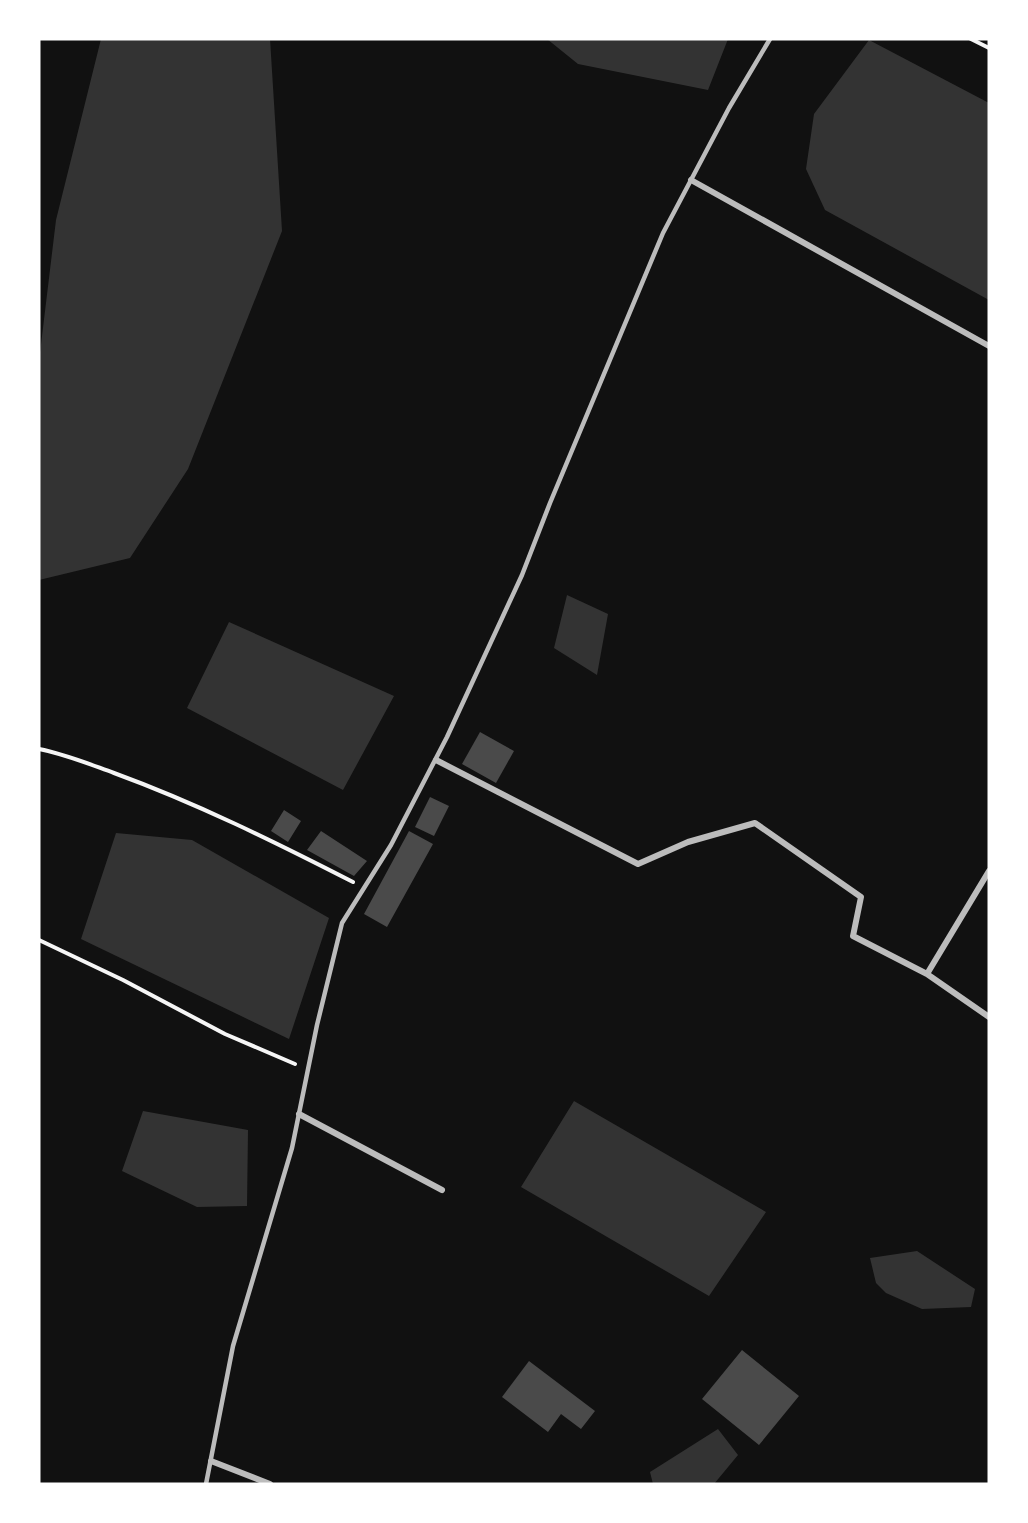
<svg xmlns="http://www.w3.org/2000/svg" width="1028" height="1523" viewBox="0 0 1028 1523" font-family="'Open Sans',sans-serif">
<rect width="100%" height="100%" fill="#111"/>
<path fill="#333" d="M 101,39 L 270,39 L 282,231 L 188,469 L 130,558 L 39,580 L 39,361 L 56,220 Z
M 547,39 L 728,39 L 708,90 L 578,64 Z
M 869,40 L 989,103 L 989,300 L 825,210 L 806,169 L 814,114 Z
M 567,595 L 608,614 L 597,675 L 554,648 Z
M 229,622 L 394,696 L 343,790 L 187,708 Z
M 116,833 L 192,840 L 329,918 L 289,1039 L 81,939 Z
M 574,1101 L 766,1212 L 709,1296 L 521,1187 Z
M 143,1111 L 248,1130 L 247,1206 L 197,1207 L 122,1171 Z
M 917,1251 L 975,1289 L 971,1307 L 922,1309 L 886,1293 L 876,1283 L 870,1258 Z
M 718,1429 L 738,1455 L 714,1484 L 653,1484 L 650,1472 Z"/>
<path fill="#4a4a4a" d="M 480,732 L 514,751 L 496,783 L 462,764 Z
M 430,797 L 449,806 L 434,836 L 415,827 Z
M 284,810 L 301,821 L 288,842 L 271,831 Z
M 321,831 L 367,861 L 354,876 L 307,850 Z
M 409,831 L 433,844 L 387,927 L 364,914 Z
M 742,1350 L 799,1396 L 759,1445 L 702,1399 Z
M 529,1361 L 595,1411 L 581,1429 L 561,1414 L 548,1432 L 502,1397 Z"/>
<g fill="none" stroke-linecap="round" stroke-linejoin="round">
<path stroke="#f5f5f5" stroke-width="4" d="M 971,39 L 989,48
M 39,749 C 65,754 89,764 114,773 C 196,803 275,842 353,882
M 39,940 L 123,980 L 225,1034 L 295,1064"/>
<path stroke="#bcbcbc" stroke-width="4.5" d="M 206,1484 L 233,1346 L 292,1148 L 317,1025 L 342,923 L 391,845 L 447,737 L 522,575 L 550,503 L 663,233 L 729,108 L 770,39"/>
<path stroke="#bcbcbc" stroke-width="6" d="M 691,180 L 989,346
M 436,760 L 638,864 L 688,842 L 755,823 L 861,897 L 853,936 L 927,974 L 989,871
M 927,974 L 989,1017
M 299,1114 L 442,1190
M 211,1461 L 270,1484"/>
</g>
<rect width="1028" height="1523" fill="none" stroke="#ffffff" stroke-width="81"/>
</svg>
